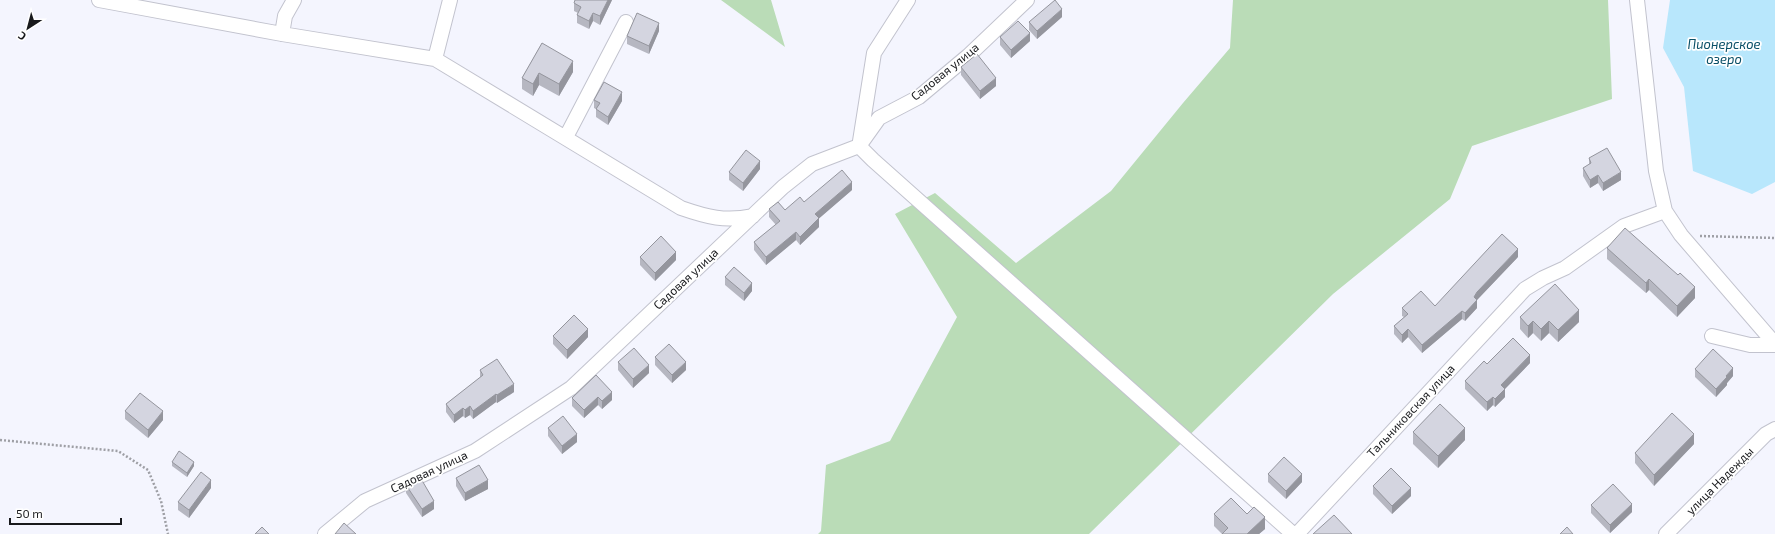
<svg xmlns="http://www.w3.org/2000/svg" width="1775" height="534" viewBox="0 0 1775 534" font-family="'Exo 2',sans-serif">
<rect width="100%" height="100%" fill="#f4f5fe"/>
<path fill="#badcb7" d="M 721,0 L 771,0 L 785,47 Z
M 1233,0 L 1608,0 L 1612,99 L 1472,146 L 1450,199 L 1333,294 L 1089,534 L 818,534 L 821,531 L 826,465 L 890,441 L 957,317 L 895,214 L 935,193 L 1016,263 L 1111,191 L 1183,103 L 1230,48 Z"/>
<path fill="#b8e7fc" d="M 1670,0 L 1775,0 L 1775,182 L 1752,194 L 1693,171 L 1684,87 L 1663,48 Z"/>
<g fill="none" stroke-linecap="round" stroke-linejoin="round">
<g stroke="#c2c3ce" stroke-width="16">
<path id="minor" d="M 99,0 L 282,34 L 435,59 L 681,208 C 707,217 725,222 753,216
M 1637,0 L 1656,171 L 1665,211 L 1681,235 L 1775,344
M 282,34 L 285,16 L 294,0
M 435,59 L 450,0
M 566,137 L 626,22
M 860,141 L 874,53 L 908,0
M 859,146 L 873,160 L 1293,534
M 1712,336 L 1750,345 L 1775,345
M 325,534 L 365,501 L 475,451 L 571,388 L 783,187 L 812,164 L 859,146 L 879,118 L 919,97 L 968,56 L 1027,0
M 1297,534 L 1525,289 L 1543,278 L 1565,268 L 1624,226 L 1665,211
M 1666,534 L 1766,434 L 1775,429"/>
</g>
<path stroke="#9e9fa5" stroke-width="2.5" stroke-dasharray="2 2" stroke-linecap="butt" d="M 1700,236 L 1775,238
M 0,440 L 118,451 L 148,470 L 161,501 L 168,534"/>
<use href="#minor" stroke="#fff" stroke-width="14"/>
</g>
<path fill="#b6b7c1" d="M 612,0 L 600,25 L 593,21 L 589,29 L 577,23 L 577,15 L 578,13 L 574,11 L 574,3 Z
M 1062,17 L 1037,39 L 1029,30 L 1029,22 Z
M 659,31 L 649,54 L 627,44 L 627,36 Z
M 1000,37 L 1030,41 L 1011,58 L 1000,45 Z
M 542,43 L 573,72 L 559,96 L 539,85 L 533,96 L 522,89 L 522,78 Z
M 961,67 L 996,86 L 980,99 L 961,75 Z
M 594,100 L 622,101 L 608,125 L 596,117 L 596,109 L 594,108 Z
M 1589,158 L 1621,180 L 1603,191 L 1598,183 L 1590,188 L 1583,176 L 1583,168 L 1589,165 Z
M 760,169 L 743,191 L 729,180 L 729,172 Z
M 852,190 L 819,218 L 819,227 L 800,245 L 796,240 L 766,265 L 754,250 L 754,242 L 776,225 L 769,217 L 769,209 L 785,210 L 804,202 Z
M 1607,248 L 1695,298 L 1677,317 L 1649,290 L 1646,293 L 1607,259 Z
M 640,257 L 676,260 L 655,281 L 640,265 Z
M 1518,257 L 1477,300 L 1477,308 L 1465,321 L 1462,319 L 1422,353 L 1408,337 L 1402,343 L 1394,334 L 1394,326 L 1404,317 L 1402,316 L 1402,308 L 1435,306 Z
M 725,277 L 752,291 L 744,301 L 725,285 Z
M 1520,317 L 1579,322 L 1558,342 L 1549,333 L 1541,341 L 1533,333 L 1528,338 L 1520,329 Z
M 553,336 L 588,337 L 567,359 L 553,344 Z
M 655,357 L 686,370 L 672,383 L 655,365 Z
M 618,362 L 649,373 L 633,388 L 618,370 Z
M 1530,363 L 1505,389 L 1505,397 L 1495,407 L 1493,405 L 1487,411 L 1465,389 L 1465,381 L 1487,364 Z
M 1695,369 L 1733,376 L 1727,383 L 1727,385 L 1716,397 L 1695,377 Z
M 480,370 L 514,392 L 497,403 L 496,402 L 473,419 L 470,415 L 465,418 L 463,416 L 454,423 L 446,412 L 446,404 L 480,378 Z
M 596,375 L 612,400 L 602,409 L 598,405 L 584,418 L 572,406 L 572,398 Z
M 125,411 L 163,420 L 148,438 L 125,419 Z
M 548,428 L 577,442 L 562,454 L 548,436 Z
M 1413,432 L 1465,440 L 1438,468 L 1413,444 Z
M 1694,444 L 1654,486 L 1635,463 L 1635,453 Z
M 172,462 L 194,466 L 187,477 L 172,466 Z
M 1268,474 L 1302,482 L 1286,499 L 1268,482 Z
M 456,478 L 488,489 L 465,501 L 456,486 Z
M 406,485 L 434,509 L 422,517 L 406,493 Z
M 1373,486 L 1411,496 L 1392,514 L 1373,494 Z
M 211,488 L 189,518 L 178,510 L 178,502 Z
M 1591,505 L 1632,512 L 1610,533 L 1591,513 Z
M 1214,514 L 1247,514 L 1265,529 L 1259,534 L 1222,534 L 1214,526 Z"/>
<path fill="#94959d" d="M 608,0 L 612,0 L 600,25 L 600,16 Z
M 1062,9 L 1062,17 L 1037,39 L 1037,31 Z
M 593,13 L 593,21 L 589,29 L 589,21 Z
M 659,23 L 659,31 L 649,54 L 649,46 Z
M 1030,33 L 1030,41 L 1011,58 L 1011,50 Z
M 573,61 L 573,72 L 559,96 L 559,84 Z
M 539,73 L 539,85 L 533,96 L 533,84 Z
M 996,78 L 996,86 L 980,99 L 980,91 Z
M 622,92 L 622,101 L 608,125 L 608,117 Z
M 760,161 L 760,169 L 743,191 L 743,183 Z
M 1621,172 L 1621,180 L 1603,191 L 1603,183 Z
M 1598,175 L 1598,183 L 1590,188 L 1590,180 Z
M 852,182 L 852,190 L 815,222 L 815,214 Z
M 819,218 L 819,227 L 800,245 L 800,237 Z
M 796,232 L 796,240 L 766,265 L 766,257 Z
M 1518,249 L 1518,257 L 1477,300 L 1477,308 L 1465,321 L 1465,313 L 1477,292 Z
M 676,252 L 676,260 L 655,281 L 655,273 Z
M 1649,279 L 1649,290 L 1646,293 L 1646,283 Z
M 752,283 L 752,291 L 744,301 L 744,293 Z
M 1695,287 L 1695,298 L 1677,317 L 1677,306 Z
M 1579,310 L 1579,322 L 1558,342 L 1558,330 Z
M 1462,311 L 1462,319 L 1422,353 L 1422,345 Z
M 1533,321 L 1533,333 L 1528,338 L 1528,326 Z
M 1549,321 L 1549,333 L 1541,341 L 1541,329 Z
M 588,329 L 588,337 L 567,359 L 567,350 Z
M 1408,329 L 1408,337 L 1402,343 L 1402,335 Z
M 1530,355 L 1530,363 L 1501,393 L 1501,385 Z
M 686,362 L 686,370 L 672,383 L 672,375 Z
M 649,365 L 649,373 L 633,388 L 633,379 Z
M 1733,368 L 1733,376 L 1727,383 L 1727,385 L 1716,397 L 1716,389 L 1726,376 Z
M 514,384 L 514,392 L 497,403 L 497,395 Z
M 1505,389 L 1505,397 L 1495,407 L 1495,399 Z
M 612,392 L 612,400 L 602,409 L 602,401 Z
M 496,394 L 496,402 L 473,419 L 473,411 Z
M 598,397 L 598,405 L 584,418 L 584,410 Z
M 1493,397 L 1493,405 L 1487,411 L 1487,402 Z
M 470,406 L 470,415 L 465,418 L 465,410 Z
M 463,408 L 463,416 L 454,423 L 454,415 Z
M 163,411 L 163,420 L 148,438 L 148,430 Z
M 1465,428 L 1465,440 L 1438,468 L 1438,456 Z
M 577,434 L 577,442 L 562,454 L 562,446 Z
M 1694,434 L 1694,444 L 1654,486 L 1654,475 Z
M 194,462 L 194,466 L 187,477 L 187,473 Z
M 1302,474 L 1302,482 L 1286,499 L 1286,491 Z
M 211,480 L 211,488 L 189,518 L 189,510 Z
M 488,480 L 488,489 L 465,501 L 465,493 Z
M 1411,488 L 1411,496 L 1392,514 L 1392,506 Z
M 434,501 L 434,509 L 422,517 L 422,509 Z
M 1632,504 L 1632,512 L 1610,533 L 1610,525 Z
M 1265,517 L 1265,529 L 1259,534 L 1247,534 Z"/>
<path fill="#d4d5e0" stroke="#94959d" d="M 575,0 L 608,0 L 600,16 L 593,13 L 589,21 L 577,15 L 581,7 L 574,3 Z
M 1055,0 L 1062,9 L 1037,31 L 1029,22 Z
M 637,13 L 659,23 L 649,46 L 627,36 Z
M 1018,21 L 1030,33 L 1011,50 L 1000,37 Z
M 542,43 L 573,61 L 559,84 L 539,73 L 533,84 L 522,78 Z
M 977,54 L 996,78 L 980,91 L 961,67 Z
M 604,82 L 622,92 L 608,117 L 596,109 L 600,103 L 594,100 Z
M 1607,148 L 1621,172 L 1603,183 L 1598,175 L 1590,180 L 1583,168 L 1591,163 L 1589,158 Z
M 746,150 L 760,161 L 743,183 L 729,172 Z
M 842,170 L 852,182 L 815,214 L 819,218 L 800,237 L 796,232 L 766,257 L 754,242 L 780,221 L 769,209 L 778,202 L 785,210 L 800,197 L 804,202 Z
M 1625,228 L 1678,275 L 1680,273 L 1695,287 L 1677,306 L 1649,279 L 1646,283 L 1607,248 Z
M 1502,234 L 1518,249 L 1477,292 L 1474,297 L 1477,300 L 1465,313 L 1462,311 L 1422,345 L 1408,329 L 1402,335 L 1394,326 L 1408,314 L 1402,308 L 1421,291 L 1435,306 Z
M 661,236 L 676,252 L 655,273 L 640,257 Z
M 734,267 L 752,283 L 744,293 L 725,277 Z
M 1555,284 L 1579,310 L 1558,330 L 1549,321 L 1541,329 L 1533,321 L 1528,326 L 1520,317 Z
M 574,315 L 588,329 L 567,350 L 553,336 Z
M 1513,338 L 1530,355 L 1501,385 L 1505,389 L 1495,399 L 1493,397 L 1487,402 L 1465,381 L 1484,361 L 1487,364 Z
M 669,344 L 686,362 L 672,375 L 655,357 Z
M 634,348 L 649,365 L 633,379 L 618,362 Z
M 1713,349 L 1733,368 L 1726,376 L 1727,377 L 1716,389 L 1695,369 Z
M 497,359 L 514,384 L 497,395 L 496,394 L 473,411 L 470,406 L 465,410 L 463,408 L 454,415 L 446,404 L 483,375 L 480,370 Z
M 596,375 L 612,392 L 602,401 L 598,397 L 584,410 L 572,398 Z
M 140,393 L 163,411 L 148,430 L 125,411 Z
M 1440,404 L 1465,428 L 1438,456 L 1413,432 Z
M 1672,413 L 1694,434 L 1654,475 L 1635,453 Z
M 563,416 L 577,434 L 562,446 L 548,428 Z
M 179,451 L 194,462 L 187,473 L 172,462 Z
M 1284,457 L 1302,474 L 1286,491 L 1268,474 Z
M 479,465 L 488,480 L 465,493 L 456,478 Z
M 1391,468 L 1411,488 L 1392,506 L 1373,486 Z
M 201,472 L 211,480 L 189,510 L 178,502 Z
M 420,477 L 434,501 L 422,509 L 406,485 Z
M 1613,484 L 1632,504 L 1610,525 L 1591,505 Z
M 1231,498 L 1247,514 L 1254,507 L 1265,517 L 1247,534 L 1222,534 L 1228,528 L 1214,514 Z
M 1334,515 L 1352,534 L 1313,534 Z
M 344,523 L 356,534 L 335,534 Z
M 262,527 L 269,534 L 255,534 Z
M 1567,527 L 1573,534 L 1560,534 Z"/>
<g text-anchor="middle" stroke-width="3.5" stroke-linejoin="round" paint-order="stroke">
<g font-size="12" fill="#18191c" stroke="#fff">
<text transform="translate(945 72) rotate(-39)" y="4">Садовая улица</text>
<text transform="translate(686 279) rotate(-43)" y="4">Садовая улица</text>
<text transform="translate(1411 411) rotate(-47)" y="4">Тальниковская улица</text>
<text transform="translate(429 472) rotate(-25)" y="4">Садовая улица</text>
<text transform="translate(1720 481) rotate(-45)" y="4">улица Надежды</text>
</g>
<g font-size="13" font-style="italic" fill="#0a5068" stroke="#fff">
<text x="1724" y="49">Пионерское<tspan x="1724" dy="15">озеро</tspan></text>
</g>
</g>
<g transform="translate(28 28) rotate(216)" stroke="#ffffff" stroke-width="3" paint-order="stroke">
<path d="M0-3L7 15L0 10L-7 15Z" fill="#18191c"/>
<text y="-6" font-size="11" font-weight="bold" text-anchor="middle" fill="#18191c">С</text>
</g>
<path d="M10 518v6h111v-6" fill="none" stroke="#18191c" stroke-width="2"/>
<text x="16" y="518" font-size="12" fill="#18191c" stroke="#ffffff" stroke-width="3" paint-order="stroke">50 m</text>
</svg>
